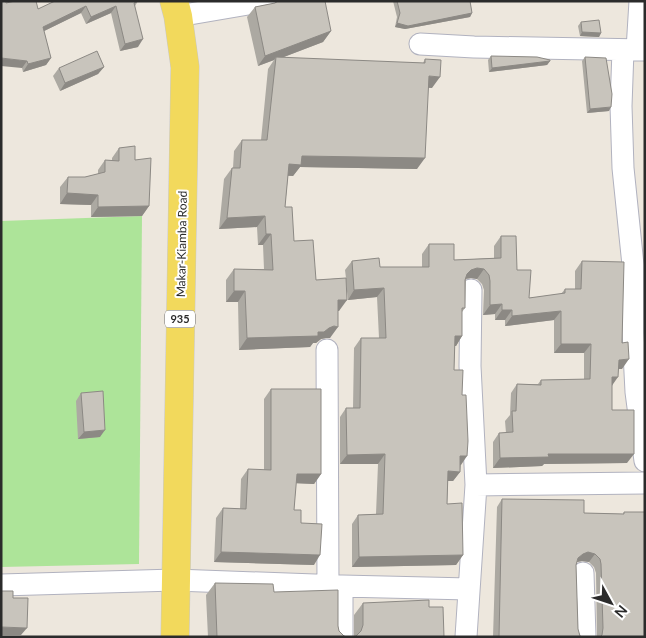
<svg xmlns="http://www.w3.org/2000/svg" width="646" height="638" viewBox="0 0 646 638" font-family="Lato,sans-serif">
<rect width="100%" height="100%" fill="#ede7dd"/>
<path fill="#ade499" d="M 142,216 L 139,564 L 1,567 L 1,221 Z"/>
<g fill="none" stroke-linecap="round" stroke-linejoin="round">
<g stroke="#b1b2bf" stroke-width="23">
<path id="minor" d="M 178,16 L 266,1
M 420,44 L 474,47 L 645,50
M 623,50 L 621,106 L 623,168 L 633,265 L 633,333 L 636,392 L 645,461
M 637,50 L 640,1
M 327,350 L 328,585
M 476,485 L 645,483
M 583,573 L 585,637
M 1,585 L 175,580 L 342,586 L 469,589
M 342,637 L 342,586
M 466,637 L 476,485 L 470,366 L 471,290"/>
</g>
<g stroke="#c8c8c8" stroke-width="29">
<path id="major" d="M 174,1 L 178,16 L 185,67 L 175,637"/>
</g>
<use href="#minor" stroke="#fff" stroke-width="21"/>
<use href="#major" stroke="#f2d95c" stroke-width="28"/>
</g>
<path fill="#aca9a2" d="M 138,1 L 135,6 L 138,47 L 120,51 L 111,13 L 86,24 L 81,13 L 44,31 L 51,58 L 46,65 L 23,72 L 6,3 L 38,9 Z
M 393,1 L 471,1 L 470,2 L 472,13 L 470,17 L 405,29 L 395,27 L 397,17 Z
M 275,3 L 331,31 L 323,42 L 281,58 L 423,63 L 425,59 L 432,88 L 428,88 L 417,169 L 300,167 L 293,176 L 288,176 L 285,207 L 294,241 L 316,280 L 346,278 L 345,270 L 352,261 L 380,267 L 422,267 L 422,254 L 429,244 L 454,260 L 494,258 L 494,246 L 501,236 L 529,298 L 561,294 L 565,289 L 575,289 L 575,271 L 582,261 L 622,369 L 618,369 L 612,386 L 612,410 L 627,463 L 544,464 L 542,466 L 493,468 L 493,442 L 499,433 L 506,433 L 505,421 L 510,415 L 511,393 L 517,384 L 538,384 L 541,380 L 584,379 L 584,353 L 554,353 L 554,320 L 505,326 L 505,320 L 495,320 L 495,314 L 483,315 L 484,290 L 482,284 L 477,279 L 471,278 L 466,279 L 465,308 L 462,312 L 462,336 L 456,346 L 455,346 L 454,370 L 461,465 L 460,472 L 453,481 L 448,481 L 447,504 L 463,555 L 456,565 L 352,567 L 352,524 L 358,515 L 376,514 L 378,464 L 340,464 L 340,417 L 346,408 L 353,408 L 354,348 L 361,338 L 379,338 L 377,297 L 348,300 L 346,283 L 339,311 L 338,311 L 330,338 L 326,338 L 321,339 L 316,343 L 313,343 L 310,347 L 239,350 L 238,302 L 226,302 L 226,280 L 234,269 L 264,269 L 263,245 L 258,245 L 257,227 L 219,229 L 224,179 L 232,168 L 233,168 L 234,151 L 242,140 L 261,140 L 268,69 L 274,60 L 258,66 L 247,17 L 255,7 Z
M 581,22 L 601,33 L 599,37 L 580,36 L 578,26 Z
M 491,56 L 550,61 L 547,65 L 489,72 L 488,60 Z
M 585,57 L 609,111 L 587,113 L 582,61 Z
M 104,67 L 98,74 L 60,91 L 53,76 L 59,68 Z
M 119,148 L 135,160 L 149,206 L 142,216 L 91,217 L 91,205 L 60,204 L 60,187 L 68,177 L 85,177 L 98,174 L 98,170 L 105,160 L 112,160 L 112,158 Z
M 271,389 L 321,474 L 314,484 L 296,483 L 294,510 L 301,523 L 314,565 L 214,562 L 216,518 L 223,508 L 240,509 L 241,479 L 248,469 L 264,470 L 264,399 Z
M 81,393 L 100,437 L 78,439 L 76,401 Z
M 502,499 L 584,513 L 623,514 L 624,512 L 645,637 L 597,637 L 596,573 L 594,567 L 589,562 L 582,561 L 577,562 L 576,565 L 578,629 L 580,636 L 582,637 L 493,637 L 497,507 Z
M 215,583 L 274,592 L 338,626 L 339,631 L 344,636 L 347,637 L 208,637 L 206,595 Z
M 363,603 L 429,607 L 354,637 L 354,615 Z"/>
<path fill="#8c8984" d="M 86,6 L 81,13 L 38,34 L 43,27 Z
M 116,6 L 111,13 L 86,24 L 91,17 Z
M 472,13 L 470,17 L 405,29 L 395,27 L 397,23 Z
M 331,31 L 323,42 L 276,60 L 276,57 L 274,60 L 258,66 L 265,56 Z
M 582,32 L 601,33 L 599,37 L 580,36 Z
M 143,39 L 138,47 L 120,51 L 125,44 Z
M 1,58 L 27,61 L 22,68 L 1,66 Z
M 51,58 L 46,65 L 23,72 L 28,64 Z
M 550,61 L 547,65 L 489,72 L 492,68 Z
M 104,67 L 98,74 L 60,91 L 65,83 Z
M 429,76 L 440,77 L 432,88 L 421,87 Z
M 611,107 L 609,111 L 587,113 L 590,109 Z
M 302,156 L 425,158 L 417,169 L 300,167 L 293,176 L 281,175 L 289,164 Z
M 67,193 L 98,195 L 91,205 L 60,204 Z
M 149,206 L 142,216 L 91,217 L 98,207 Z
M 265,216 L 257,227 L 219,229 L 227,218 Z
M 266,234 L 271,234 L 263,245 L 258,245 Z
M 477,268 L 484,269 L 477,279 L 471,278 L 464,279 L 467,274 L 471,270 Z
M 384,288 L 377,297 L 348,300 L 354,290 Z
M 234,291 L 245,291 L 238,302 L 226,302 Z
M 338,300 L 347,300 L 339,311 L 331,311 Z
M 502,304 L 495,314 L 483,315 L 490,305 Z
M 502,310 L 512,310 L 505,320 L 495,320 Z
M 561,311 L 554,320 L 505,326 L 512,316 Z
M 334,326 L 338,327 L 330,338 L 326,338 L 321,339 L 316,343 L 313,343 L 310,347 L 239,350 L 247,338 L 318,332 Z
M 455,336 L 462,336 L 456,346 L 448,346 Z
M 561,344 L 591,344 L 584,353 L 554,353 Z
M 629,359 L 622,369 L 612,369 L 619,360 Z
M 612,377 L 618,377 L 611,387 Z
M 105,430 L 100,437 L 78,439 L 84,432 Z
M 385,454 L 378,464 L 340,464 L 347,455 Z
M 548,454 L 634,454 L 627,463 L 544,464 L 542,466 L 493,468 L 500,458 Z
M 460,456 L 467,456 L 461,465 L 454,465 Z
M 448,471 L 460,472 L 453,481 L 441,481 Z
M 297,474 L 321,474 L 314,484 L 290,483 Z
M 221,552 L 320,555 L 314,565 L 214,562 Z
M 588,552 L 595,554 L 589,562 L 582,561 L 577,562 L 578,558 L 583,554 Z
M 463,555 L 456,565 L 352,567 L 359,557 Z
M 1,627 L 27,628 L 21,635 L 1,635 Z"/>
<path fill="#c8c4bc" stroke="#8c8984" d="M 1,1 L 6,1 L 6,3 L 15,1 L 36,1 L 38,9 L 55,1 L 138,1 L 134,3 L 143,39 L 125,44 L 116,6 L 91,17 L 86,6 L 43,27 L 51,58 L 28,64 L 27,61 L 1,58 Z
M 278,1 L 325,1 L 331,31 L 265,56 L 255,7 L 275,3 Z
M 397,1 L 470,1 L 472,13 L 408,26 L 397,23 L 400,13 Z
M 599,20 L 601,33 L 582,32 L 581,22 Z
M 97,51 L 104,67 L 65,83 L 59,68 Z
M 491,56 L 537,57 L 550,60 L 550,61 L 492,68 Z
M 276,57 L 425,63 L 425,59 L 441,60 L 440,77 L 429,76 L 425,158 L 302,156 L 301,165 L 289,164 L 285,207 L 292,207 L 294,241 L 313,240 L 316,280 L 346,278 L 347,300 L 338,300 L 338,327 L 334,326 L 329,328 L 324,332 L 318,332 L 318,336 L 247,338 L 245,291 L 234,291 L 234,269 L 273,270 L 271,234 L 266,234 L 265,216 L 227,218 L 232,168 L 240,168 L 242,140 L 267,140 Z
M 585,57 L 606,58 L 612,94 L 611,107 L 590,109 Z
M 135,146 L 135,160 L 151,158 L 149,206 L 98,207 L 98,195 L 67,193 L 68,177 L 85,177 L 105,172 L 105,160 L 119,161 L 119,148 Z
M 501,236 L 516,236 L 517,270 L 531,270 L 529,298 L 565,293 L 565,289 L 581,289 L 582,261 L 624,262 L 622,343 L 628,342 L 629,359 L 619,360 L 618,377 L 612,377 L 612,410 L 634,410 L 634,454 L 548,454 L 549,457 L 500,458 L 499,433 L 513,432 L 512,411 L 516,411 L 517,384 L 541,385 L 541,380 L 590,379 L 591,344 L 561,344 L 561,311 L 512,316 L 512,310 L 502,310 L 502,304 L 490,305 L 490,281 L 489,275 L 484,269 L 477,268 L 471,270 L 467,274 L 465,280 L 465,308 L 462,308 L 462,336 L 455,336 L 454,370 L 463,370 L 462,395 L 466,395 L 468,441 L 467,456 L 460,456 L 460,472 L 448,471 L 447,504 L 462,503 L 463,555 L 359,557 L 358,515 L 383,514 L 385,454 L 347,455 L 346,408 L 360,408 L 361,338 L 386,338 L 384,288 L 354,290 L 352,261 L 379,258 L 380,267 L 429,267 L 429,244 L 454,244 L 454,260 L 501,258 Z
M 271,389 L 321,389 L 321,474 L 297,474 L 294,510 L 301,510 L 301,523 L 322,524 L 320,555 L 221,552 L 223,508 L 246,509 L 248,469 L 271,470 Z
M 103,391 L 105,430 L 84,432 L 81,393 Z
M 502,499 L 584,500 L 584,513 L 624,514 L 624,512 L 645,512 L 645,637 L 600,637 L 602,635 L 603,628 L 601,564 L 600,559 L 595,554 L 588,552 L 583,554 L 578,558 L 576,565 L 578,629 L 580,636 L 582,637 L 499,637 Z
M 215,583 L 273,584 L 274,592 L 338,590 L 338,626 L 339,631 L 344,636 L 347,637 L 217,637 Z
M 1,591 L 13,591 L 13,598 L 28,598 L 27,628 L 1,627 Z
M 429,600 L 429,607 L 443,607 L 444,637 L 354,637 L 356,636 L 361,631 L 363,625 L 363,603 Z"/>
<g text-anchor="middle" stroke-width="4" stroke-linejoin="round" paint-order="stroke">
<rect fill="#fff" stroke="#6b6b6b" stroke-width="1" x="165" y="310.5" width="30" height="17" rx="4"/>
<g font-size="11" font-weight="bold" fill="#2b2b2b">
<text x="180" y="323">935</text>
</g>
<g font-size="12" fill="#2b2b2b" stroke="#fff">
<text transform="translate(182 244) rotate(-89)" y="4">Makar-Kiamba Road</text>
</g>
</g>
<rect width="646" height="638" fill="none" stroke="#2b2b2b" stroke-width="5"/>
<g transform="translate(611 603) rotate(130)" stroke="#ffffff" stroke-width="4" paint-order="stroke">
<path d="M0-4L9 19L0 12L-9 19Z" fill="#2b2b2b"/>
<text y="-8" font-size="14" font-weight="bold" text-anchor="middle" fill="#2b2b2b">N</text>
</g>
</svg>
